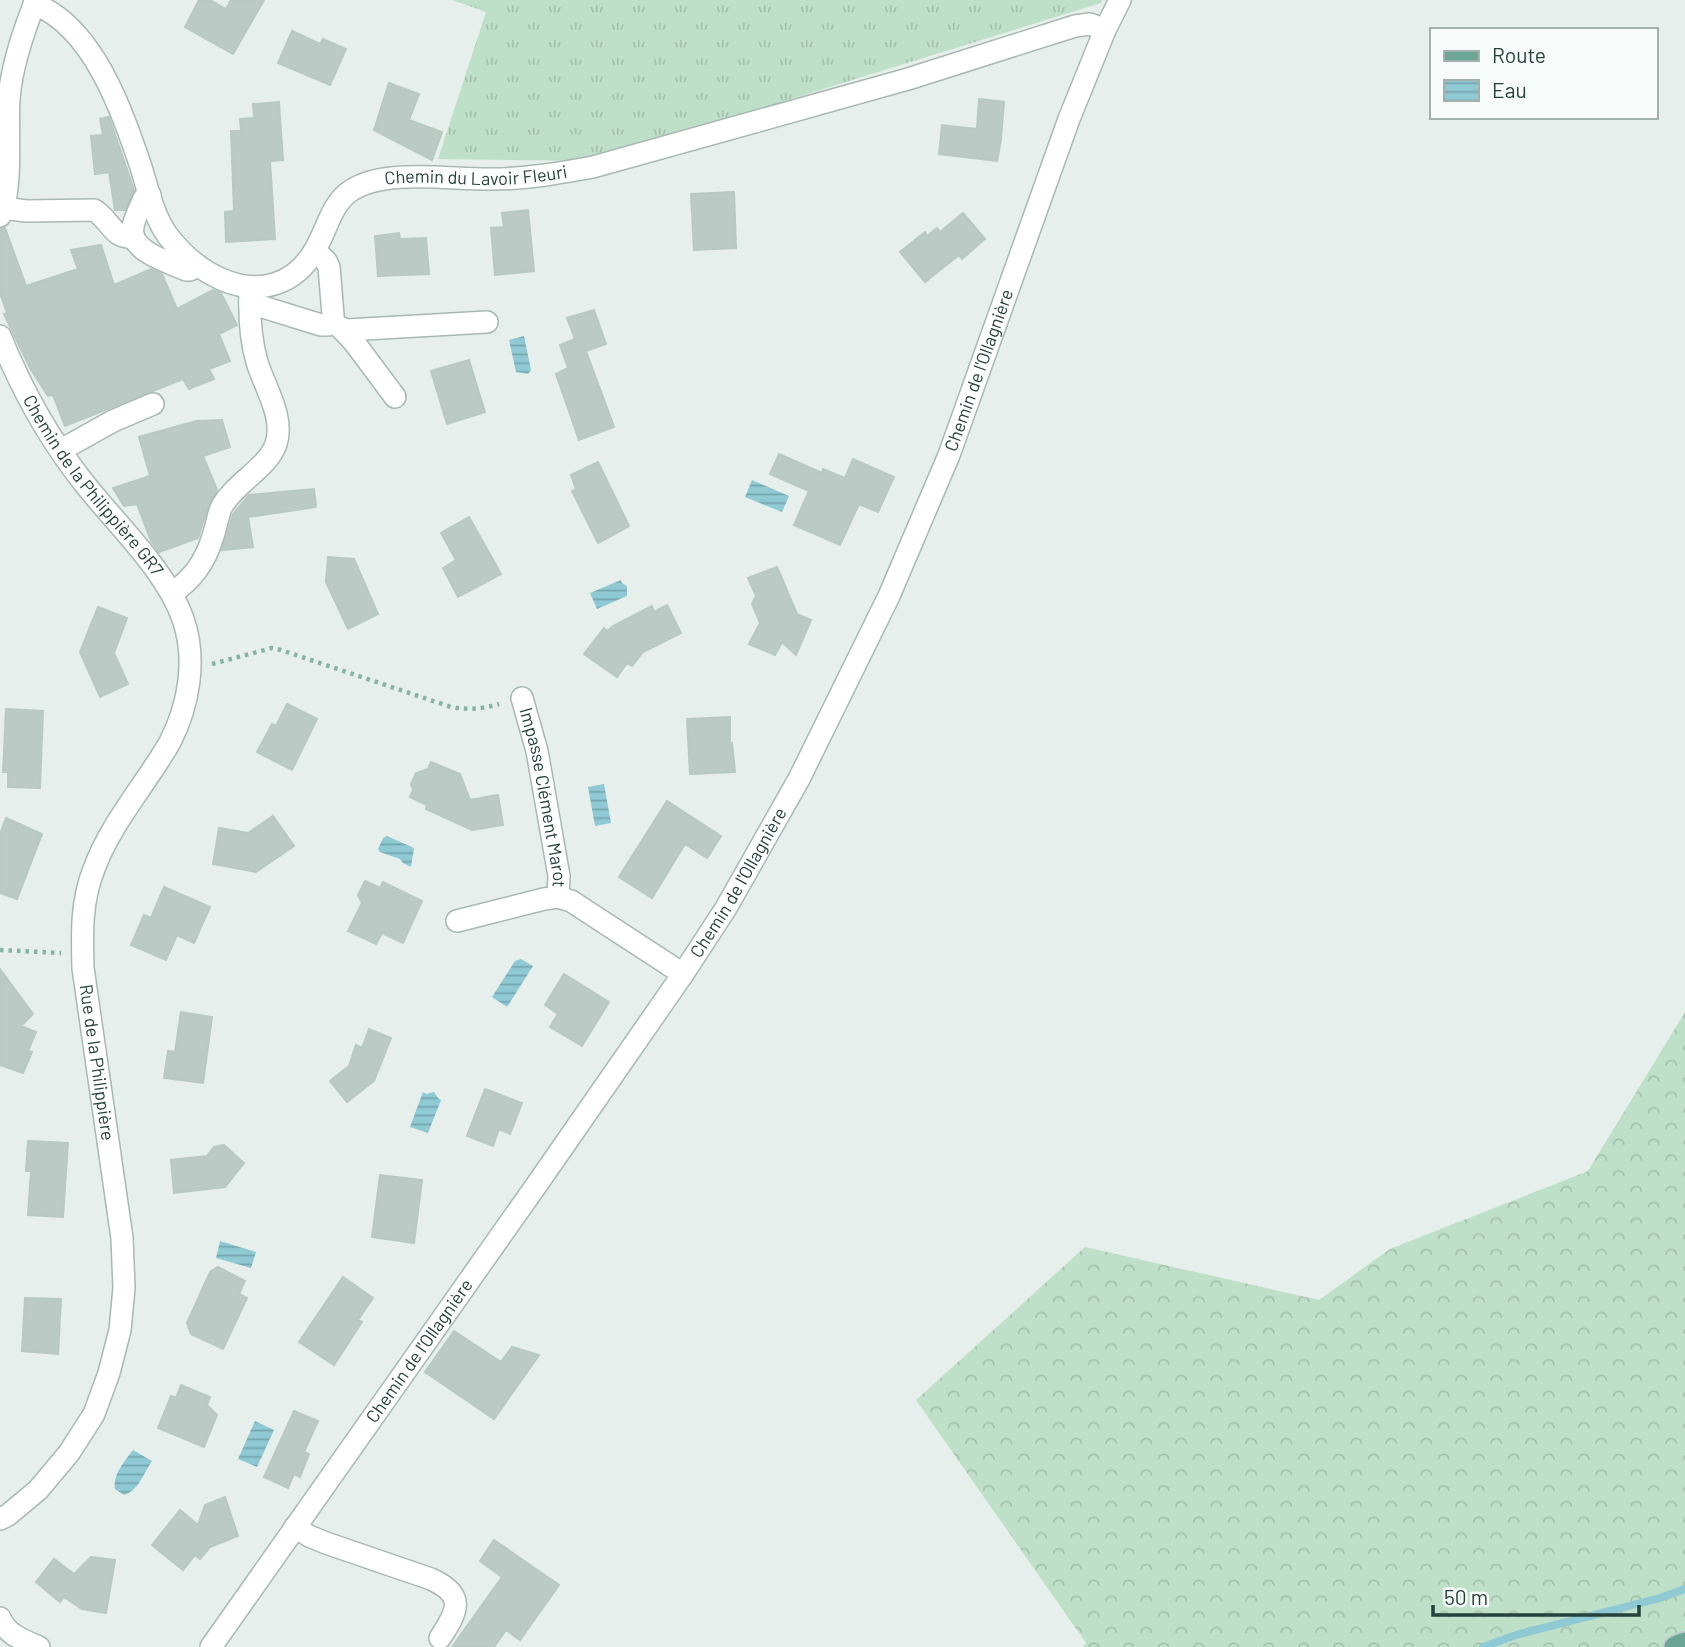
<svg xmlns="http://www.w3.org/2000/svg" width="1685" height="1647" viewBox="0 0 1685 1647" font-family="Barlow,sans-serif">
<defs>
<pattern id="grass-tufts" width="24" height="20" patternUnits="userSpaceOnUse" patternTransform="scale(1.75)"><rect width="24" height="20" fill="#bfe0c8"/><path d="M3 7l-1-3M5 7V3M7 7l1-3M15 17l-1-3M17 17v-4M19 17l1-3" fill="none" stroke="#a4c1ad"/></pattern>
<pattern id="forest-crowns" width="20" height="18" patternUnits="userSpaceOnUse" patternTransform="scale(1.75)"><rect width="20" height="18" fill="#bfe0c8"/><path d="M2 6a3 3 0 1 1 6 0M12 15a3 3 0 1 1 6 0" fill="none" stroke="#a4c1ad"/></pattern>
<pattern id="water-rules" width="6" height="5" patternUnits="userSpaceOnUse" patternTransform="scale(1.75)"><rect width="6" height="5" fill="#8ec9d4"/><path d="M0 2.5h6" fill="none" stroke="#74a5ad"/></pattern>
</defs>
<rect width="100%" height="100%" fill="#e6efeb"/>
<path fill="url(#grass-tufts)" d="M 452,0 L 1102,0 L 1101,3 L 591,161 L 438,159 L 486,12 Z"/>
<path fill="url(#forest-crowns)" d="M 1685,1012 L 1685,1647 L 1083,1647 L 1086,1643 L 916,1400 L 1085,1247 L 1319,1300 L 1390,1249 L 1588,1171 Z"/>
<path fill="url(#water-rules)" d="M 524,336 L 531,370 L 528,374 L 516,372 L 509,340 Z
M 752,480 L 789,496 L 782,512 L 745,497 Z
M 621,580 L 622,583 L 627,586 L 627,596 L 597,609 L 590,593 Z
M 604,784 L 611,823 L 595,826 L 588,787 Z
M 387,836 L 414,848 L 411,867 L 403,863 L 400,859 L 380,852 L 378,849 L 383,838 Z
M 521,959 L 533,966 L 507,1007 L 492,997 L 515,961 Z
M 423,1092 L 427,1094 L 434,1092 L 438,1098 L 441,1100 L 428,1133 L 410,1127 Z
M 220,1241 L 256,1252 L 251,1268 L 216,1258 Z
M 255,1421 L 274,1430 L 257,1467 L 238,1459 Z
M 133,1450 L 152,1461 C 144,1473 138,1491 124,1495 L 115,1489 C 112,1475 125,1461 133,1450 Z"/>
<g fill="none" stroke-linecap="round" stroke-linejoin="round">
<path stroke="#8ec9d4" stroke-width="8" d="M 1483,1647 L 1516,1635 L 1660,1598 L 1685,1589"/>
</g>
<path fill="#bbcac4" stroke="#b8c9c2" stroke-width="2" d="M 199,0 L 210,0 L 226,9 L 231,0 L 264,0 L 233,54 L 185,27 Z
M 292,31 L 320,44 L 323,39 L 346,49 L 330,85 L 278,63 Z
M 389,83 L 419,94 L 409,120 L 442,132 L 432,160 L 374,130 Z
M 979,99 L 1004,102 L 1001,139 L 997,161 L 939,154 L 942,125 L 977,129 Z
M 279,102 L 283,160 L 270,161 L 275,239 L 226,242 L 225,212 L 234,211 L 231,131 L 241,131 L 240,119 L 254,118 L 253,104 Z
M 109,117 L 134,190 L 125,210 L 115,210 L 109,172 L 95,174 L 91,136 L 103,135 L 100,119 Z
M 734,192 L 736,248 L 694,250 L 691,194 Z
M 528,210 L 534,271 L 495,275 L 491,228 L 504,227 L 502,213 Z
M 963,213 L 985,239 L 962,259 L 959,255 L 925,282 L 900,252 L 925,232 L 927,236 L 937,228 L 940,232 Z
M 5,228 L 26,286 L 78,269 L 71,250 L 101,245 L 114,285 L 151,269 L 162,274 L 177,309 L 213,290 L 221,293 L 237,325 L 219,334 L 230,361 L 209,369 L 214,379 L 189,389 L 183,379 L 65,426 L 53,395 L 48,396 L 30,368 L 4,314 L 7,313 L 0,293 L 0,229 Z
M 399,233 L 400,239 L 426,238 L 429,274 L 378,276 L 375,236 Z
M 594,310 L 606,344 L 586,351 L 614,427 L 579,440 L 556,374 L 568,368 L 560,345 L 575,339 L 567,318 Z
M 469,360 L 485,412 L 447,424 L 431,371 Z
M 222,420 L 230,447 L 203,456 L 217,490 L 209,504 L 198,538 L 159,552 L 151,541 L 137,504 L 124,506 L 113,488 L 150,476 L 139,437 L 196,421 Z
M 779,454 L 822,473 L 823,469 L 845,478 L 853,459 L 894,477 L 878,512 L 859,504 L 840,545 L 794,525 L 809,491 L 770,474 Z
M 598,462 L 629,526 L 598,543 L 572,491 L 576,489 L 571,475 Z
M 314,489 L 316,507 L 248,517 L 253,547 L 222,550 L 233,514 L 249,495 Z
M 469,517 L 501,574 L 458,597 L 443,568 L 456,560 L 441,533 Z
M 328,557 L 354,559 L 378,614 L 348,629 L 326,582 Z
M 777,567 L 797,614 L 811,620 L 796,655 L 782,642 L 775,655 L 749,644 L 760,623 L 752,604 L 756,596 L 748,578 Z
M 667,605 L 681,633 L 643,652 L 632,666 L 627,663 L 617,677 L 584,654 L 604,628 L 607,631 L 613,626 L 652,606 L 654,612 Z
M 98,607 L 127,618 L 114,653 L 128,684 L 100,697 L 80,652 Z
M 287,704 L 317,719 L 292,770 L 257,752 L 272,724 L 276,726 Z
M 6,709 L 43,711 L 40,788 L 8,787 L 8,772 L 3,772 Z
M 730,717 L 730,743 L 732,743 L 735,772 L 690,774 L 687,719 Z
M 431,762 L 460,774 L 470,800 L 498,795 L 503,825 L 472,830 L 426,809 L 427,805 L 410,797 L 413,790 L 411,784 L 416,773 L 428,769 Z
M 667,801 L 721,836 L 707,858 L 685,844 L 652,898 L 619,877 Z
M 273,816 L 294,846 L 256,872 L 213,864 L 219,828 L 248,833 Z
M 6,818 L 42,834 L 17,899 L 0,893 L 0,834 Z
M 365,881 L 380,888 L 383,882 L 422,901 L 403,943 L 382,933 L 376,944 L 348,931 L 362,903 L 358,895 Z
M 164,887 L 210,907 L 194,943 L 177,935 L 166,960 L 131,945 L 144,915 L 151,918 Z
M 0,969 L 33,1014 L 21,1026 L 36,1032 L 28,1051 L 32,1052 L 23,1073 L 0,1065 Z
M 564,974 L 609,1002 L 582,1046 L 550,1027 L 558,1014 L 545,1005 Z
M 181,1012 L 212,1017 L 203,1083 L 164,1078 L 168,1051 L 175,1052 Z
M 369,1029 L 391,1038 L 374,1081 L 347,1102 L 330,1081 L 349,1066 L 356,1045 L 362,1048 Z
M 485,1089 L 522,1103 L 510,1134 L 499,1129 L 493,1146 L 467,1136 Z
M 28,1141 L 68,1143 L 63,1217 L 28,1215 L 31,1171 L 26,1171 Z
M 224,1145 L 244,1163 L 225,1187 L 174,1193 L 171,1160 L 207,1156 L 214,1147 Z
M 380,1175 L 422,1180 L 414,1243 L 372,1237 Z
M 218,1267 L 245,1281 L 239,1294 L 247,1298 L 223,1349 L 191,1334 L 187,1323 L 210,1272 Z
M 343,1277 L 373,1298 L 358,1320 L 362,1322 L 334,1365 L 299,1342 Z
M 25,1298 L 61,1299 L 58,1354 L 22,1351 Z
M 454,1331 L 501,1362 L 512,1347 L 539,1355 L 494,1419 L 425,1372 Z
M 181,1385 L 210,1397 L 207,1405 L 217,1415 L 204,1447 L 158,1428 L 171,1396 L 176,1398 Z
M 294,1411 L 318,1421 L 304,1452 L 309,1454 L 300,1477 L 294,1474 L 288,1488 L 264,1477 Z
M 225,1497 L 238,1536 L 210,1547 L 200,1559 L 195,1555 L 183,1570 L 152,1545 L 180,1510 L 198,1525 L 205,1505 Z
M 494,1540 L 559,1585 L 520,1640 L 506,1630 L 494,1647 L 452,1647 L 502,1577 L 480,1561 Z
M 91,1557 L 115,1560 L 106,1613 L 82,1609 L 64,1597 L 60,1602 L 36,1582 L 54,1559 L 74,1574 Z"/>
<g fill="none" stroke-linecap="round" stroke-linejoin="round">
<g stroke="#a8b8b2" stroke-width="24">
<g id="minor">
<path id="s1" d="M 34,4 C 93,26 122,111 141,167 C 148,190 154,217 168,236 C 182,254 200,270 221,279 C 259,296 296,285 316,248 C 327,229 332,202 352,190 C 386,168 452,180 493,179 C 527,179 560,173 593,167 L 908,79 L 1075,26 L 1090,24 L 1105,30"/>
<path d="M 150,195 L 145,197 L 143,200 C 140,209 134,218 133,227 C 128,251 169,262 186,270 L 190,270 L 197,265"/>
<path d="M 4,208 L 26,211 L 94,210 C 110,219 112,239 133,237"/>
<path d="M 0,216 C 13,191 7,129 9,98 C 12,64 23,32 36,0"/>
<path d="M 250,303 L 321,325 L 328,325 L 331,321 L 333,315 L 329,267 L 326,261 L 315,251"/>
<path d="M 331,321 L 341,328 L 347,330 L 487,322"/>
<path d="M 341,328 L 354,342 L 395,397"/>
<path id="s2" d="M 0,336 C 21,388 49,439 84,483 C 116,524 166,570 183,619 C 197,659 189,705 170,742 C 165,751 159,760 153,769 C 132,801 107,833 94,869 C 81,901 82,934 83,968 L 122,1238 L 124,1288 L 120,1330 L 109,1373 L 94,1414 L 69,1453 L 38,1490 L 8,1515 L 0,1519"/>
<path d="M 61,450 L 113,421 L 153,404"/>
<path d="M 172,593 C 192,580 205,562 212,539 C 216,529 217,518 221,508 C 234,483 268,468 276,444 C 285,417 264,386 257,362 C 250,338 249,312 250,288"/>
<path id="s3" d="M 522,698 L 537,751 L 559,876 L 558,897"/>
<path d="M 457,921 L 544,899 L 558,897 L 571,901 L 683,974"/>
<path d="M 295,1527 L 309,1536 L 326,1543 L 431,1579 C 466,1595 458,1611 440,1638"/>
<path d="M 0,1618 C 7,1635 23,1640 39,1647"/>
<path id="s4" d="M 211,1647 L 540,1180 L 683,974 L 726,908 L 799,779 L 889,596 L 949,455 L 1069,119 L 1105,30 L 1120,0"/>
</g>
</g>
<g stroke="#c2cac8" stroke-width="24">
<path id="major" d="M 1675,1647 L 1685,1643"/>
</g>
<path stroke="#86b3a5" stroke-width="4.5" stroke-dasharray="3.5 5" stroke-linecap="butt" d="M 212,664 L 272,648 L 281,650 L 451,707 C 469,710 482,709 499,704
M 0,950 L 61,953"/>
<use href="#minor" stroke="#fff" stroke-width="21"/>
<use href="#major" stroke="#6aa596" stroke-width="21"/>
</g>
<g text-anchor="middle" stroke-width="6" stroke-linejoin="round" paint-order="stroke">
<g font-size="18" fill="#24423a" stroke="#f7fbf9">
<text dy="6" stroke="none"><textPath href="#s1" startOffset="651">Chemin du Lavoir Fleuri</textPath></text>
<text dy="6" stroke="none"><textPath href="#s4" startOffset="1496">Chemin de l'Ollagnière</textPath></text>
<text dy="6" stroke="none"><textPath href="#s2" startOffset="177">Chemin de la Philippière GR7</textPath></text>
<text dy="6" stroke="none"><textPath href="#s3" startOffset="102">Impasse Clément Marot</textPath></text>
<text dy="6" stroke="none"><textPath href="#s4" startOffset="929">Chemin de l'Ollagnière</textPath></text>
<text dy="6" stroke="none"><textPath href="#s2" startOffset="810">Rue de la Philippière</textPath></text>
<text dy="6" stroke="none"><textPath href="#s4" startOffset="362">Chemin de l'Ollagnière</textPath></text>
</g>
</g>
<rect x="1430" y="28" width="228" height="91" fill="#f7fbf9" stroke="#a3b1ad" stroke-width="2"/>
<rect x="1444" y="51" width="35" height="10" fill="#6aa596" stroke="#a3b1ad" stroke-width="2"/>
<text x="1492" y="63" font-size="21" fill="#24423a">Route</text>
<rect x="1444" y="80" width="35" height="21" fill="url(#water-rules)" stroke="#a3b1ad" stroke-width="2"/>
<text x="1492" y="98" font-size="21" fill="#24423a">Eau</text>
<path d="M1433 1605v10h206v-10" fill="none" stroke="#24423a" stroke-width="3.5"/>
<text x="1444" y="1605" font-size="21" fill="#24423a" stroke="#f7fbf9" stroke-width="5" paint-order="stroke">50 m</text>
</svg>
